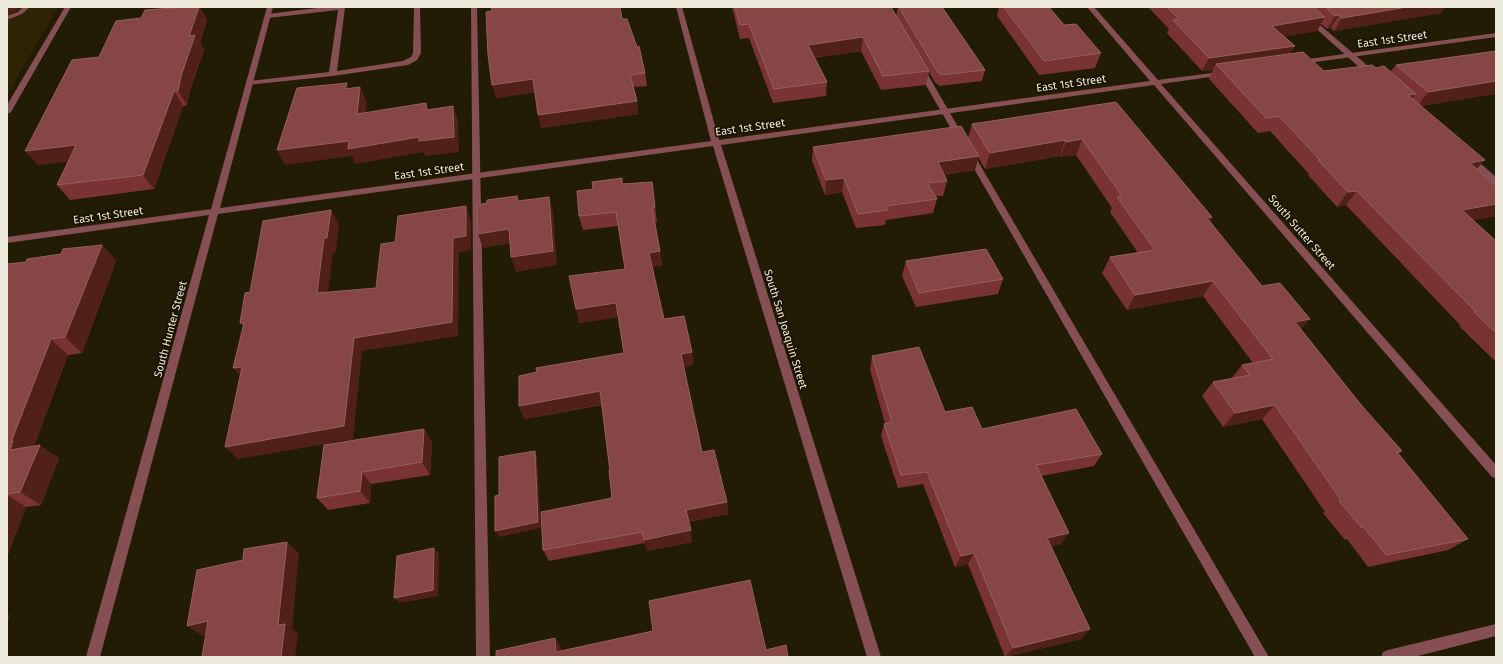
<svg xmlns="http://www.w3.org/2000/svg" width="1503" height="664" viewBox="0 0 1503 664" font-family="'Fira Sans',sans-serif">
<rect width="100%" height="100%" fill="#231c04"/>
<path fill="#2d2403" d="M 7,7 L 58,7 L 7,95 Z"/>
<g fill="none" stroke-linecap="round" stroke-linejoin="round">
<path fill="#864f53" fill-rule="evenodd" d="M 23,7 L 30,7 L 22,14 L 7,20 L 7,16 L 18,12 Z
M 65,7 L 71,7 L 11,112 L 7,114 L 7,105 Z
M 325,7 L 345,7 L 337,71 L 403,61 L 411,57 L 413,53 L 414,7 L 420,7 L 421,53 L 417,60 L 408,65 L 333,76 L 246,85 L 246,81 L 249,81 L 329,72 L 338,10 L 268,18 L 265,16 L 268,14 Z
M 471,7 L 477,7 L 490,657 L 476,657 Z
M 1292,7 L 1299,7 L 1375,72 L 1375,76 L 1369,76 Z
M 917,66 L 923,66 L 924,68 L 965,139 L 964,141 L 958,141 L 957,139 L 916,68 Z
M 969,150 L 973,153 L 1269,657 L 1255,657 L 965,153 Z
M 1469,155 L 1472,156 L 1496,177 L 1496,185 L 1493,184 L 1466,160 L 1465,158 L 1466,156 Z"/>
<path fill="#864f53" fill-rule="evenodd" d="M 267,7 L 273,7 L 220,208 L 711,141 L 676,7 L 682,7 L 719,140 L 1150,81 L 1087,7 L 1094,7 L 1158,80 L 1227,71 L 1227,75 L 1224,75 L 1161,84 L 1496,465 L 1496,478 L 1492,477 L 1154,85 L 721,145 L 881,657 L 867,657 L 713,146 L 218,214 L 100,657 L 86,657 L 209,215 L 7,243 L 7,237 L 211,209 Z
M 1496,33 L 1496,37 L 1301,64 L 1297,62 L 1301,60 Z
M 1496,624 L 1496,636 L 1414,657 L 1381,657 L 1383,652 L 1388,650 Z"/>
</g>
<path fill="#793333" d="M 732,7 L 891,7 L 896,16 L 898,7 L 942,7 L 985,70 L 982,81 L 939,86 L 938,84 L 936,84 L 929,72 L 926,85 L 881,90 L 861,51 L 814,58 L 827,82 L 826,96 L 773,103 L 749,38 L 740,39 Z
M 999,7 L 1049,7 L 1064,25 L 1101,53 L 1095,68 L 1039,75 L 997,16 Z
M 1148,7 L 1445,7 L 1441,13 L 1334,31 L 1331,28 L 1327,29 L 1321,24 L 1317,31 L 1284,36 L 1295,46 L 1290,54 L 1324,71 L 1376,68 L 1390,72 L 1396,65 L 1496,51 L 1421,106 L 1477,169 L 1496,186 L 1496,216 L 1473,220 L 1496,241 L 1496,362 L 1459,326 L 1460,325 L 1346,205 L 1337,207 L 1308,175 L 1309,174 L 1270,131 L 1258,133 L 1209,79 L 1213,70 L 1202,71 L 1167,33 L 1169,29 Z
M 622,19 L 645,73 L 647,86 L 633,87 L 637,101 L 638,114 L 541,128 L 535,92 L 496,98 Z
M 207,20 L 200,43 L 204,50 L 190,90 L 187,105 L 183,106 L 154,189 L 70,200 L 57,185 L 68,161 L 38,165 L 99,57 Z
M 1116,102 L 1212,217 L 1210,222 L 1262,286 L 1301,329 L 1362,406 L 1402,451 L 1398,454 L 1468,539 L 1448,550 L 1368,567 L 1347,539 L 1345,540 L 1323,513 L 1325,512 L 1262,419 L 1223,427 L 1202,396 L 1213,382 L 1231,379 L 1242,365 L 1253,363 L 1203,296 L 1127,310 L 1102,273 L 1110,257 L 1138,253 L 1110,212 L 1112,208 L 1076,155 L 1060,157 L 1060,156 L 985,169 L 978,157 L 975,170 L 944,175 L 947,181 L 943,196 L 936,196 L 937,199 L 933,213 L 886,220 L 885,225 L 856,228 L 842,192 L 825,195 L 812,161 L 813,147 L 968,138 L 972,124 Z
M 622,178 L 623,184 L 652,182 L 657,222 L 655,222 L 662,265 L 652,267 L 664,319 L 692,352 L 693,365 L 684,367 L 702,452 L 727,502 L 728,514 L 688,522 L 692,542 L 647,551 L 645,543 L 549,561 L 543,550 L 612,498 L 610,471 L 602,405 L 525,419 L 519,406 L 624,353 L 618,317 L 579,323 L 625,269 L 618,226 L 583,230 L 579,216 L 593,189 Z
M 102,245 L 116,261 L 82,353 L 68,355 L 34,446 L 59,458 L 41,505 L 26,507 L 7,557 L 7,264 L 26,262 Z
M 906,261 L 1003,279 L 998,294 L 916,307 L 902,276 Z
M 872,356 L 945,412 L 982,429 L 1102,454 L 1094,466 L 1041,476 L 1061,544 L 1051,546 L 1081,639 L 1005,657 L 968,564 L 955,567 L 923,484 L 898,488 L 881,436 L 884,424 L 885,423 L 870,370 Z
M 424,429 L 432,442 L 430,475 L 371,484 L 370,503 L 328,510 L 317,498 Z"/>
<path fill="#512118" d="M 7,7 L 19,7 L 16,11 L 7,15 Z
M 199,7 L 200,7 L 207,20 L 200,43 L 204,50 L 190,90 L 187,105 L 178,91 L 189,36 Z
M 1407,7 L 1445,7 L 1441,13 L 1334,31 L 1342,18 Z
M 1339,15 L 1331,28 L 1327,29 L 1335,16 Z
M 7,16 L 10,20 L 7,26 Z
M 1325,17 L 1317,31 L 1265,40 L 1272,26 Z
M 863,37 L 861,51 L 807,59 L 808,45 Z
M 1295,46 L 1287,60 L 1216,64 L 1213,70 L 1202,71 L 1209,58 Z
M 533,79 L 536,92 L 496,98 L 492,85 Z
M 1496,81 L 1496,94 L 1417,107 L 1428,92 Z
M 347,83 L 354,98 L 345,89 Z
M 360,87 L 367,102 L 363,129 L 357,114 Z
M 174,91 L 183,106 L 154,189 L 143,175 Z
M 1416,94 L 1405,108 L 1408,95 Z
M 637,101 L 638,114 L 541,128 L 538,115 Z
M 453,106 L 458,121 L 459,152 L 425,156 L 424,152 L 355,164 L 352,156 L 285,165 L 277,150 L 349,141 L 419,137 Z
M 1082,139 L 1076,155 L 1060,157 L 1066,142 Z
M 1065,140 L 1060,156 L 985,169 L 990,153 Z
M 76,145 L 88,159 L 38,165 L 25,151 Z
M 979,156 L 975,170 L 934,177 L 938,162 Z
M 1485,160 L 1471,175 L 1470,163 Z
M 844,178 L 842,192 L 825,195 L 826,180 Z
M 1357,191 L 1346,205 L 1337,207 L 1348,192 Z
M 549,197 L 553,212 L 557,265 L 516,272 L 511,257 Z
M 1496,204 L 1496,216 L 1449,224 L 1462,210 Z
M 466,206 L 471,221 L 471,250 L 459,252 L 458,336 L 362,351 L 353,439 L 238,459 L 225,447 L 354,338 L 453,238 Z
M 331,210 L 339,224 L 336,252 L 333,253 L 326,307 L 317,293 L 324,238 Z
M 1212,217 L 1203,233 L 1207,218 Z
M 509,229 L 513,243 L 483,248 L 478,234 Z
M 102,245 L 116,261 L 82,353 L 65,337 Z
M 660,251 L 662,265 L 651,267 L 649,253 Z
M 1213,281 L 1203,296 L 1127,310 L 1135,295 Z
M 616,303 L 619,317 L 579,323 L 576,309 Z
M 1310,319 L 1297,334 L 1295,322 Z
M 240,323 L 244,323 L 251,337 Z
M 51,339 L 68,355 L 31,454 L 10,450 L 11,442 Z
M 692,352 L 693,365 L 683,367 L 681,354 Z
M 242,367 L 245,381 L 233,368 Z
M 600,391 L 604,404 L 525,419 L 519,406 Z
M 1275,405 L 1262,419 L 1223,427 L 1235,413 Z
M 424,429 L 432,442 L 430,475 L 422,462 Z
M 40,445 L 59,458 L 41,505 L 20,492 Z
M 535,451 L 537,457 L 541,528 L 499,537 L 495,531 Z
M 362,472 L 371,484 L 370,503 L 360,491 Z
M 7,495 L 26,507 L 7,557 Z
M 727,502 L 728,514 L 687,522 L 686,510 Z
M 691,530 L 692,542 L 647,551 L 644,540 Z
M 1069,533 L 1061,544 L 1039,549 L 1047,538 Z
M 287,542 L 299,553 L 292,629 L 298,633 L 295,657 L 281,657 L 278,625 Z
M 434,548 L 439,554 L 438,596 L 400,603 L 394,598 Z
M 974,553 L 968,564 L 955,567 L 961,556 Z
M 7,614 L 10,615 L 7,625 Z
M 208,621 L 223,631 L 203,636 L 187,626 Z
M 1090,629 L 1081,639 L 1005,657 L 1013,648 Z
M 555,638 L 561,647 L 561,657 L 556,652 Z"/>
<path fill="#854645" stroke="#96605c" d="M 187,7 L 199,7 L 189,36 L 195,35 L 181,76 L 178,91 L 174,91 L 143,175 L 57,185 L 76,145 L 25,151 L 72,60 L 99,57 L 116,21 L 141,18 L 145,10 Z
M 491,7 L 620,7 L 622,19 L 627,19 L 637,47 L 639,46 L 645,73 L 630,75 L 637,101 L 538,115 L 533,79 L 492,85 L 488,55 L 486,12 L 492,11 Z
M 735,7 L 891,7 L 929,71 L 883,76 L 863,37 L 808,45 L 827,82 L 774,89 L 749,24 L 740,25 Z
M 899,7 L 942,7 L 985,70 L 941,75 L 940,72 L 938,73 Z
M 1004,7 L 1049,7 L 1064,25 L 1076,24 L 1101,53 L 1044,61 Z
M 1167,7 L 1313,7 L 1325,17 L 1272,26 L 1295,46 L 1209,58 L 1173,20 L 1179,19 Z
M 1325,7 L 1407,7 L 1342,18 L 1339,15 L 1335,16 Z
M 1496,51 L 1496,81 L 1428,92 L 1396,65 Z
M 1303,52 L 1324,71 L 1372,65 L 1376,68 L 1384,66 L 1416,94 L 1408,95 L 1485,160 L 1470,163 L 1496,186 L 1496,204 L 1462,210 L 1496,241 L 1496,333 L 1474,312 L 1476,312 L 1357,191 L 1348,192 L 1318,160 L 1320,160 L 1279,116 L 1266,118 L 1216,64 Z
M 347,83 L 345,89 L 360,87 L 357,114 L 426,103 L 427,110 L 453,106 L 454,137 L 419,141 L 419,137 L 348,149 L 349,141 L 277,150 L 297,88 Z
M 1116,102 L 1212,217 L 1207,218 L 1262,286 L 1280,283 L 1310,319 L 1295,322 L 1362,406 L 1402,451 L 1397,452 L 1468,539 L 1386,555 L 1363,526 L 1362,528 L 1339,501 L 1341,500 L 1275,405 L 1235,413 L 1213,382 L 1250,375 L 1242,365 L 1273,359 L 1213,281 L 1135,295 L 1110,257 L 1155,250 L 1117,197 L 1122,196 L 1082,139 L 1066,142 L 1065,140 L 990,153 L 972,124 Z
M 961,126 L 979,156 L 938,162 L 947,181 L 927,183 L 937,199 L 886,206 L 888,210 L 858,214 L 844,178 L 826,180 L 813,147 Z
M 622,178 L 622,184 L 652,182 L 655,207 L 652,208 L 660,251 L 649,253 L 664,319 L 684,316 L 692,352 L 681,354 L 702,452 L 714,450 L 727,502 L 686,510 L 691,530 L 644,540 L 642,532 L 543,550 L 541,512 L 612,498 L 609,471 L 610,471 L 600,391 L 519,406 L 519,376 L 537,372 L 536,368 L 624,353 L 616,303 L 576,309 L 569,276 L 625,269 L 616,212 L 579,216 L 577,191 L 593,189 L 592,182 Z
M 517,196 L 518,201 L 549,197 L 553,251 L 511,257 L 509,229 L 478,234 L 477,205 L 487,203 L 487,200 Z
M 466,206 L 466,236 L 453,238 L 452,322 L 354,338 L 344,426 L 225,447 L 242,367 L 233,368 L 244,323 L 240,323 L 245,293 L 250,292 L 263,221 L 331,210 L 327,238 L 324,238 L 317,293 L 376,288 L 381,244 L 395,242 L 398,216 Z
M 102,245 L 65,337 L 51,339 L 11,442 L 13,441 L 10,450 L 40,445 L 20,492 L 7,494 L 7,264 L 26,262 L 27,259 L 61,254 L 63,249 Z
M 986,249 L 1003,279 L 919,293 L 906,261 Z
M 919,347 L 945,412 L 972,407 L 982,429 L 1076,409 L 1102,454 L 1036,465 L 1069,533 L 1047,538 L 1090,629 L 1013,648 L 974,553 L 961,556 L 927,472 L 901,475 L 884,424 L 892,422 L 872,356 Z
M 424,429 L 422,462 L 362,472 L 360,491 L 317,498 L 324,445 Z
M 535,451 L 538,522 L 495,531 L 495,496 L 499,495 L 499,457 Z
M 287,542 L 278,625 L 285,624 L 281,657 L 202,657 L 208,621 L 187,626 L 197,570 L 243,560 L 244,549 Z
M 434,548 L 433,590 L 394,598 L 397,556 Z
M 750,580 L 766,650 L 786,645 L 788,657 L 496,657 L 496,651 L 555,638 L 556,652 L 653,631 L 649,601 Z"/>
<g text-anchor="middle" stroke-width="3.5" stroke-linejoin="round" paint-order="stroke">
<g font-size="11" fill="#eeeadb" stroke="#1a1300">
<text transform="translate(1392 39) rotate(-8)" y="4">East 1st Street</text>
<text transform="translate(1071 83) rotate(-8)" y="4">East 1st Street</text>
<text transform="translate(750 127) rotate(-8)" y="4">East 1st Street</text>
<text transform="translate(429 171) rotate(-8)" y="4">East 1st Street</text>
<text transform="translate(108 215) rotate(-8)" y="4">East 1st Street</text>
<text transform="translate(1302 232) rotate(49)" y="4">South Sutter Street</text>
<text transform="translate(170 329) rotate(-75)" y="4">South Hunter Street</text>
<text transform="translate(786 329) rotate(73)" y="4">South San Joaquin Street</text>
</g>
</g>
<rect width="1503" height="664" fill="none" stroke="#eeeadb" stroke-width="16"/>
</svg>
